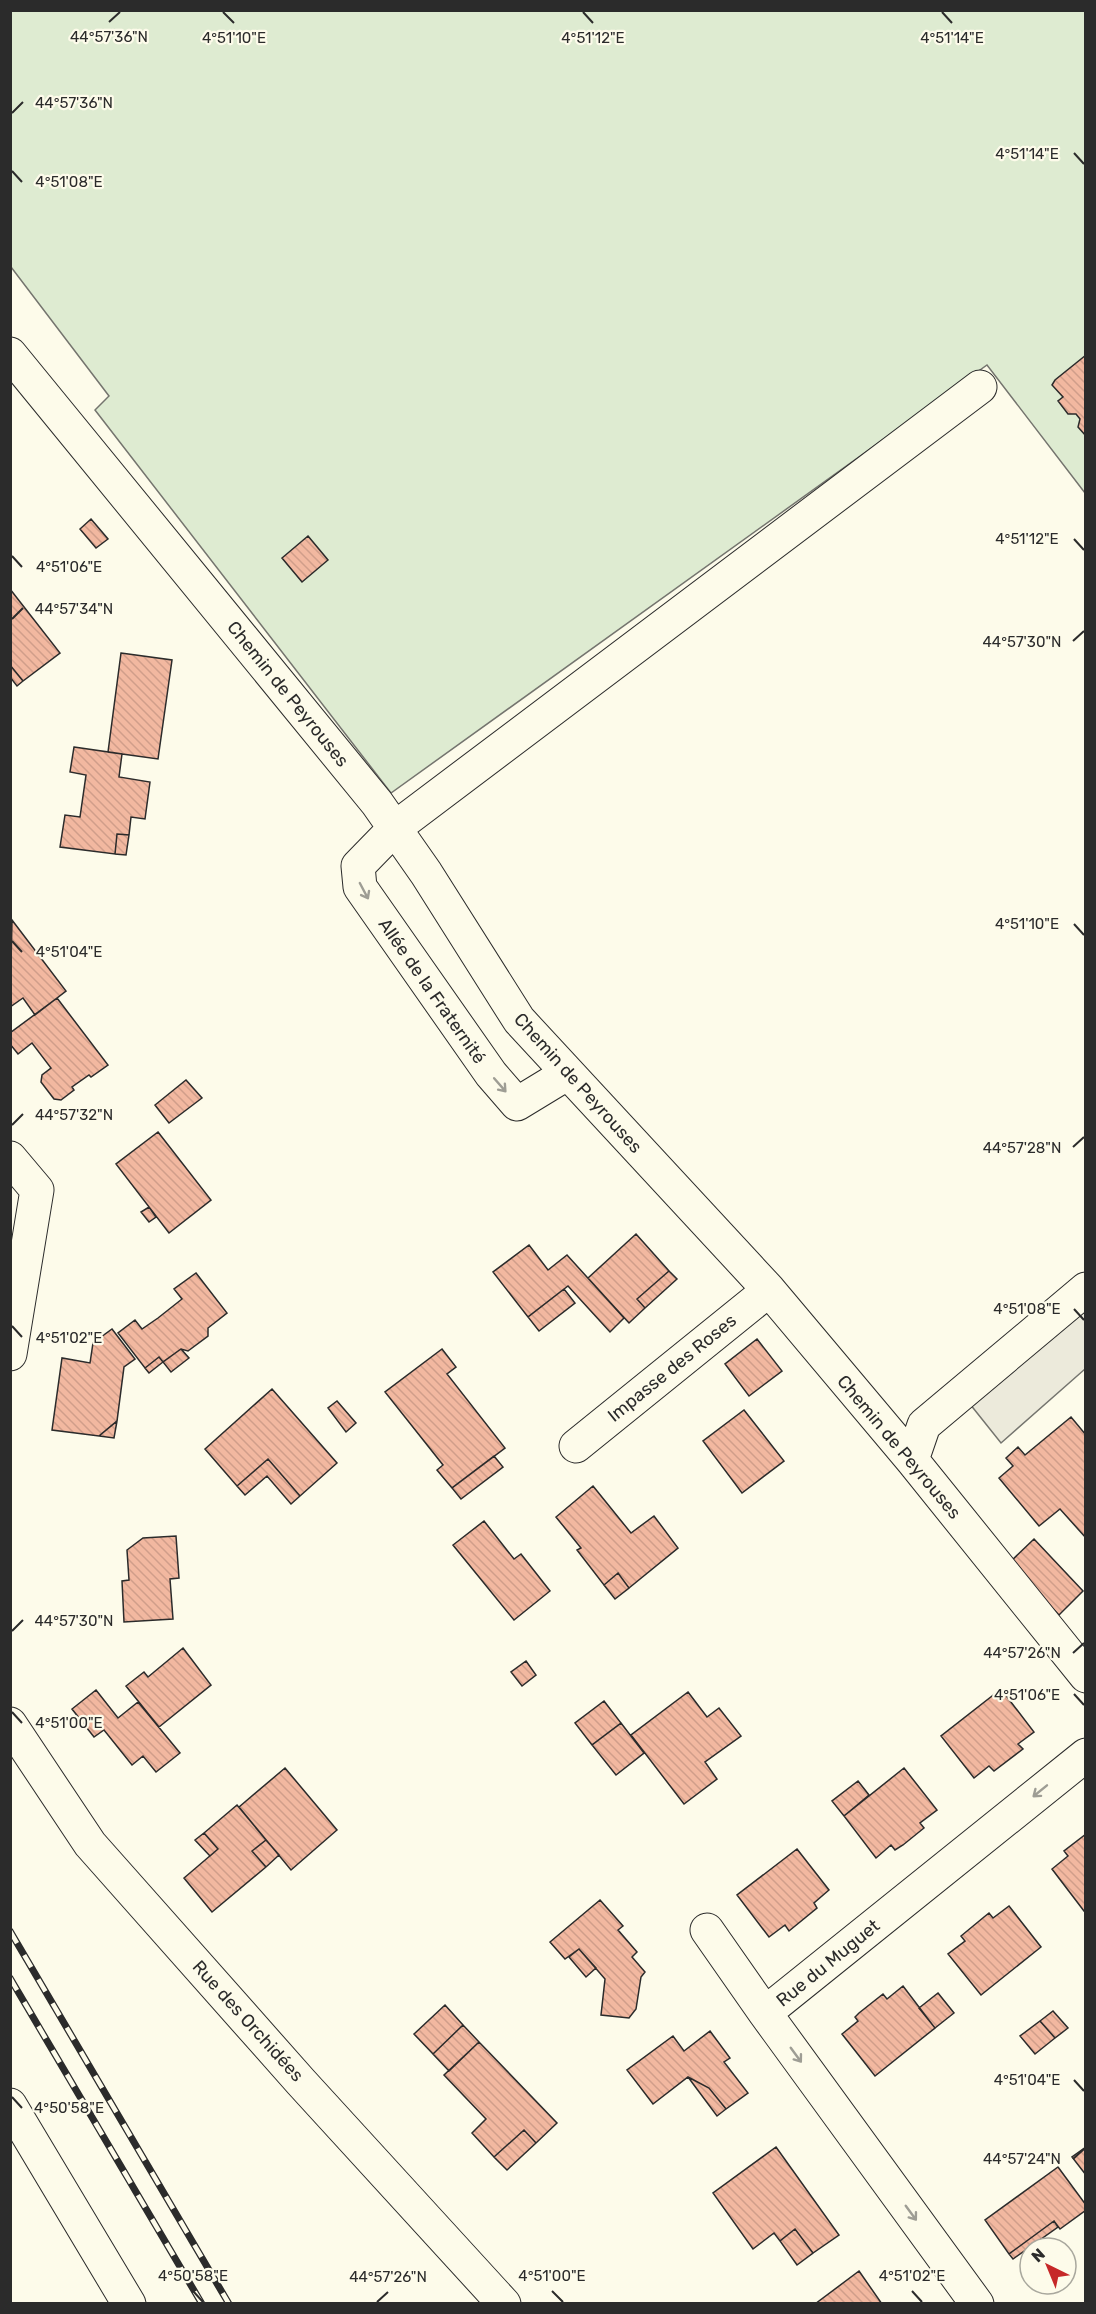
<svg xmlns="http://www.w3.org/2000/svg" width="1096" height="2314" viewBox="0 0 1096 2314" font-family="Rubik,sans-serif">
<defs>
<pattern id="building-back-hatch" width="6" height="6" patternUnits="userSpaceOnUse" patternTransform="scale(1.5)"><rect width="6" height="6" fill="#f2b8a0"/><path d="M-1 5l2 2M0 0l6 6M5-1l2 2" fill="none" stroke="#d09e8a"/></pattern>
</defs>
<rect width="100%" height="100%" fill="#fdfbea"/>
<path fill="#deebd1" stroke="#74746e" stroke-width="1.5" d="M 11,11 L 1085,11 L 1085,493 L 987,365 L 391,793 L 95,410 L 109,396 L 11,267 Z"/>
<path fill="#eceadb" stroke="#74746e" stroke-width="1.5" d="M 1085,1290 L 1085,1369 L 1001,1443 L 962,1394 Z"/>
<path fill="url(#building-back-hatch)" stroke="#2b2b2b" stroke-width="1.5" d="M 1086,355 L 1086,436 L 1078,427 L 1080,419 L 1076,414 L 1068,414 L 1058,401 L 1063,397 L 1052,385 L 1055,380 Z
M 91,519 L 108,539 L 96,548 L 80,529 Z
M 308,536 L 328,560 L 302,582 L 282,558 Z
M 10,589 L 60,653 L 23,681 L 10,665 Z
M 121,653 L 172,660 L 158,759 L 108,752 Z
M 10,665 L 23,681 L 17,686 L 10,677 Z
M 74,747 L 122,754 L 119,777 L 150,782 L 145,819 L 131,817 L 129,835 L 117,834 L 115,854 L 60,847 L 65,815 L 80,817 L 86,775 L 70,772 Z
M 117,834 L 129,835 L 126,855 L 115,854 Z
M 12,920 L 66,991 L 35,1015 L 23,998 L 10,1007 Z
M 57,998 L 108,1065 L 91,1077 L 89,1075 L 72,1087 L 74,1090 L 61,1100 L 54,1099 L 41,1082 L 42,1075 L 51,1068 L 32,1043 L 18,1054 L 10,1044 L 10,1033 Z
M 186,1080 L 202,1098 L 169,1123 L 155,1105 Z
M 158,1132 L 211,1200 L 169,1233 L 116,1164 Z
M 149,1207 L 156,1217 L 149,1222 L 141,1212 Z
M 636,1234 L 669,1271 L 637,1299 L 645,1308 L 629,1323 L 588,1278 Z
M 529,1245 L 548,1270 L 567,1255 L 624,1318 L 610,1332 L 568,1286 L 528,1317 L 493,1272 Z
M 669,1271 L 677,1279 L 645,1308 L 637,1299 Z
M 196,1273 L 227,1313 L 208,1328 L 208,1336 L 188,1351 L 181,1349 L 163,1362 L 159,1357 L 145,1368 L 118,1333 L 135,1320 L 142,1329 L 158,1318 L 182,1299 L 174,1289 Z
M 564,1289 L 575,1303 L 539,1331 L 528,1317 Z
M 112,1329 L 135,1359 L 124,1367 L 117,1421 L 99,1436 L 52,1430 L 62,1358 L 90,1363 L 93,1343 Z
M 757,1339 L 782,1371 L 749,1396 L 725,1364 Z
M 181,1349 L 189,1358 L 171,1372 L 163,1362 Z
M 442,1349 L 456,1367 L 447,1374 L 505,1448 L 452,1488 L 437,1470 L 443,1465 L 385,1392 Z
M 159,1357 L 163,1362 L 149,1373 L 145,1368 Z
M 272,1389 L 337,1463 L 300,1496 L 268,1459 L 237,1486 L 205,1449 Z
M 337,1401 L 356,1423 L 346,1432 L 328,1408 Z
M 744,1410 L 784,1461 L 742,1493 L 703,1441 Z
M 1071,1417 L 1086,1435 L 1086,1538 L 1060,1509 L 1039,1526 L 999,1478 L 1013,1466 L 1006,1458 L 1018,1447 L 1025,1455 Z
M 117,1421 L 114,1438 L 99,1436 Z
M 494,1456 L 503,1467 L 461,1499 L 452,1488 Z
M 268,1459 L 300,1496 L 291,1504 L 267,1476 L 245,1495 L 237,1486 Z
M 593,1486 L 631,1533 L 654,1516 L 678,1548 L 629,1588 L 618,1573 L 604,1585 L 577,1550 L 581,1548 L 556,1517 Z
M 484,1521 L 514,1559 L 521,1554 L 550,1591 L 514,1620 L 453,1545 Z
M 176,1536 L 179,1578 L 170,1579 L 173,1619 L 124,1622 L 122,1581 L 129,1580 L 127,1550 L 143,1538 Z
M 1034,1539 L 1083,1591 L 1059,1615 L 1009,1563 Z
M 618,1573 L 629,1588 L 615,1599 L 604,1585 Z
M 183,1648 L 211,1685 L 159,1727 L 126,1686 L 144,1672 L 148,1677 Z
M 526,1661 L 536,1675 L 522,1686 L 511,1672 Z
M 1001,1689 L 1034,1732 L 1018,1744 L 1023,1749 L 994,1771 L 989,1766 L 974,1778 L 941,1736 Z
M 96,1690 L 118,1718 L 138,1702 L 180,1753 L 156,1772 L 143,1756 L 132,1765 L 104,1730 L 94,1737 L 72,1709 Z
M 688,1692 L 707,1717 L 719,1708 L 741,1736 L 705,1762 L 717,1779 L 684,1804 L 631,1735 Z
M 604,1701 L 621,1723 L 592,1745 L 575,1723 Z
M 621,1723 L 644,1753 L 616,1775 L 592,1745 Z
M 285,1768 L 337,1830 L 291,1870 L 239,1807 Z
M 904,1768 L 937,1810 L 920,1823 L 924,1828 L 903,1845 L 895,1850 L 891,1845 L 876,1858 L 844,1816 Z
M 858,1781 L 869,1795 L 844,1816 L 832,1801 Z
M 237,1805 L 266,1840 L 252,1851 L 266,1867 L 212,1912 L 184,1878 L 218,1849 L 204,1833 Z
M 204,1833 L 218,1849 L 210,1856 L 195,1840 Z
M 1086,1834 L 1086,1910 L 1084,1911 L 1052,1869 L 1068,1856 L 1064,1851 Z
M 266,1840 L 279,1855 L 266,1867 L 252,1851 Z
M 797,1849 L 829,1890 L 814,1903 L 817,1908 L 789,1931 L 785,1925 L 769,1937 L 737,1895 Z
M 600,1900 L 623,1926 L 618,1930 L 637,1952 L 632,1957 L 645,1972 L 641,1977 L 636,2009 L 629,2018 L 601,2015 L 605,1979 L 579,1949 L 565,1959 L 550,1942 Z
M 1009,1906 L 1041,1947 L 981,1995 L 948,1954 L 965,1941 L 961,1936 L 984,1917 L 989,1913 L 993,1918 Z
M 579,1949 L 596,1968 L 586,1977 L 569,1957 Z
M 903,1986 L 935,2028 L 875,2076 L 842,2034 L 858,2021 L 855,2017 L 859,2013 L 883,1994 L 887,1999 Z
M 938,1993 L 954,2013 L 935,2028 L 919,2008 Z
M 445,2005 L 463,2025 L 433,2054 L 414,2034 Z
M 1053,2011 L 1068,2028 L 1055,2038 L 1040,2021 Z
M 1040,2021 L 1055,2038 L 1035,2054 L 1020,2036 Z
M 463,2025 L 479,2042 L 449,2071 L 433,2054 Z
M 710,2031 L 730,2058 L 724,2062 L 748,2093 L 726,2109 L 709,2088 L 688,2077 L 653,2104 L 627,2070 L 673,2036 L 684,2051 Z
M 479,2042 L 557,2123 L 536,2143 L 524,2130 L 494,2157 L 472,2133 L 486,2119 L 444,2075 Z
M 688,2077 L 709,2088 L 726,2109 L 717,2116 Z
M 524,2130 L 536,2143 L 507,2170 L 494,2157 Z
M 776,2147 L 839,2235 L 813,2253 L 795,2229 L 780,2241 L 774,2233 L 753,2249 L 713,2193 Z
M 1086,2147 L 1086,2175 L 1072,2157 Z
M 1058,2167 L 1086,2205 L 1086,2210 L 1060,2229 L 1054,2221 L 1009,2254 L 985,2220 Z
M 1054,2221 L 1058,2227 L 1013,2259 L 1009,2254 Z
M 795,2229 L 813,2253 L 797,2265 L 780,2241 Z
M 859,2271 L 882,2304 L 815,2304 Z"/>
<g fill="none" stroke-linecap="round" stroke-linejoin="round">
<g stroke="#2b2b2b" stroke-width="35">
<path id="minor" d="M 10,354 L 377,803 L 426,873 L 519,1020 L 769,1290 L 912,1460 L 1086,1676
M 568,1073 L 517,1104 L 491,1074 L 360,887 L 358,866 L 395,828 L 980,387
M 10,1158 L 37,1190 L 10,1354
M 576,1446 L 769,1290
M 912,1460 L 924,1425 L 1086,1289
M 10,1724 L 90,1844 L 301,2082 L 504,2304
M 707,1930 L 765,2013
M 10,2105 L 129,2304
M 977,2304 L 765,2013 L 1086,1755"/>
</g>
<use href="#minor" stroke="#fdfbea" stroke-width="33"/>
<g stroke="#2b2b2b" stroke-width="7">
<path id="rail" d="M 10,1931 L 229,2304
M 10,1978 L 202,2304"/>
</g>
<use href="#rail" stroke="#fdfbea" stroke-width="4.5" stroke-dasharray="14" stroke-linecap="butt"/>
</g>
<defs><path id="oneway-shaft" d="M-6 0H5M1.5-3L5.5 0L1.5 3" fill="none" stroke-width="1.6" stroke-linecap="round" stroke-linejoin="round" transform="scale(1.5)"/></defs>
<g stroke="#9e9d94">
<use href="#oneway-shaft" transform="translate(364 891) rotate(62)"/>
<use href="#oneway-shaft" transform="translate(500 1085) rotate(49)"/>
<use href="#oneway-shaft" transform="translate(1040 1791) rotate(141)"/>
<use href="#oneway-shaft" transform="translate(796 2055) rotate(54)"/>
<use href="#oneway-shaft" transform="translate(911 2213) rotate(54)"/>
</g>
<path fill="none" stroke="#2b2b2b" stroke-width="2" d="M 223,12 L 234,23M 583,12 L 593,23M 942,12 L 952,23M 109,22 L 120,12M 12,113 L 23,102M 1074,153 L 1084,164M 12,171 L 22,182M 1074,539 L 1084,550M 12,556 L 22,567M 12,619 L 23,608M 1073,641 L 1084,631M 1074,924 L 1084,935M 12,941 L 22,952M 12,1125 L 23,1114M 1073,1147 L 1084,1137M 1074,1309 L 1084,1320M 12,1326 L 22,1337M 12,1631 L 23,1620M 1073,1653 L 1084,1643M 1074,1694 L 1084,1705M 12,1712 L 22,1723M 1074,2080 L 1084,2091M 12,2097 L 22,2108M 1073,2159 L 1084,2149M 193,2291 L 203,2302M 552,2291 L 563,2302M 912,2291 L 922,2302M 377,2302 L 388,2292"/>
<g text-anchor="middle" stroke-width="4.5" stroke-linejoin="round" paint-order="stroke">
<g font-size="18" fill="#2b2b2b" stroke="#fdfbea">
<text transform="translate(288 694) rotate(51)" y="6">Chemin de Peyrouses</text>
<text transform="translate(432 991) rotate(55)" y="6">Allée de la Fraternité</text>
<text transform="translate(578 1083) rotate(48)" y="6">Chemin de Peyrouses</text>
<text transform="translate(672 1368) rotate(-39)" y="6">Impasse des Roses</text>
<text transform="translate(899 1447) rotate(50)" y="6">Chemin de Peyrouses</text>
<text transform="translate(828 1963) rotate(-39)" y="6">Rue du Muguet</text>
<text transform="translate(248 2021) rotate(48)" y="6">Rue des Orchidées</text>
</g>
</g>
<g font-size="15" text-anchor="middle" fill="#2b2b2b" stroke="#fdfbea" stroke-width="4.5" stroke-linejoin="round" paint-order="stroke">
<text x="109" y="42">44°57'36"N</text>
<text x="234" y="43">4°51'10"E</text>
<text x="593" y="43">4°51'12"E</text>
<text x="952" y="43">4°51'14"E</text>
<text x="74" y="108">44°57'36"N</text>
<text x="1027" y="159">4°51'14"E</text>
<text x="69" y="187">4°51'08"E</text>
<text x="1027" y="544">4°51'12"E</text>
<text x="69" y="572">4°51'06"E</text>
<text x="74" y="614">44°57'34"N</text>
<text x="1022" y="647">44°57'30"N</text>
<text x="1027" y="929">4°51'10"E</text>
<text x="69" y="957">4°51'04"E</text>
<text x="74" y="1120">44°57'32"N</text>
<text x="1022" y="1153">44°57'28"N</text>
<text x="1027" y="1314">4°51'08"E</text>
<text x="69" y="1343">4°51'02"E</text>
<text x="74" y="1626">44°57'30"N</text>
<text x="1022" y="1658">44°57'26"N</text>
<text x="1027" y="1700">4°51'06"E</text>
<text x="69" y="1728">4°51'00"E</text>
<text x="1027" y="2085">4°51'04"E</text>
<text x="69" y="2113">4°50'58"E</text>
<text x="1022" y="2164">44°57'24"N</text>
<text x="193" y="2281">4°50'58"E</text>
<text x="552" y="2281">4°51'00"E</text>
<text x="912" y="2281">4°51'02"E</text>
<text x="388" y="2282">44°57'26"N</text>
</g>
<rect width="1096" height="2314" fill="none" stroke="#2b2b2b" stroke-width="24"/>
<g transform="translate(1048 2266) rotate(317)"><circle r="28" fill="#fdfbea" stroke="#a9a89e" stroke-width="1.5"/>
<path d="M0-4.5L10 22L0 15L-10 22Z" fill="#c62828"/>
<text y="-9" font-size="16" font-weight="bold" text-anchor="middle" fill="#2b2b2b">N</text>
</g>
</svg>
